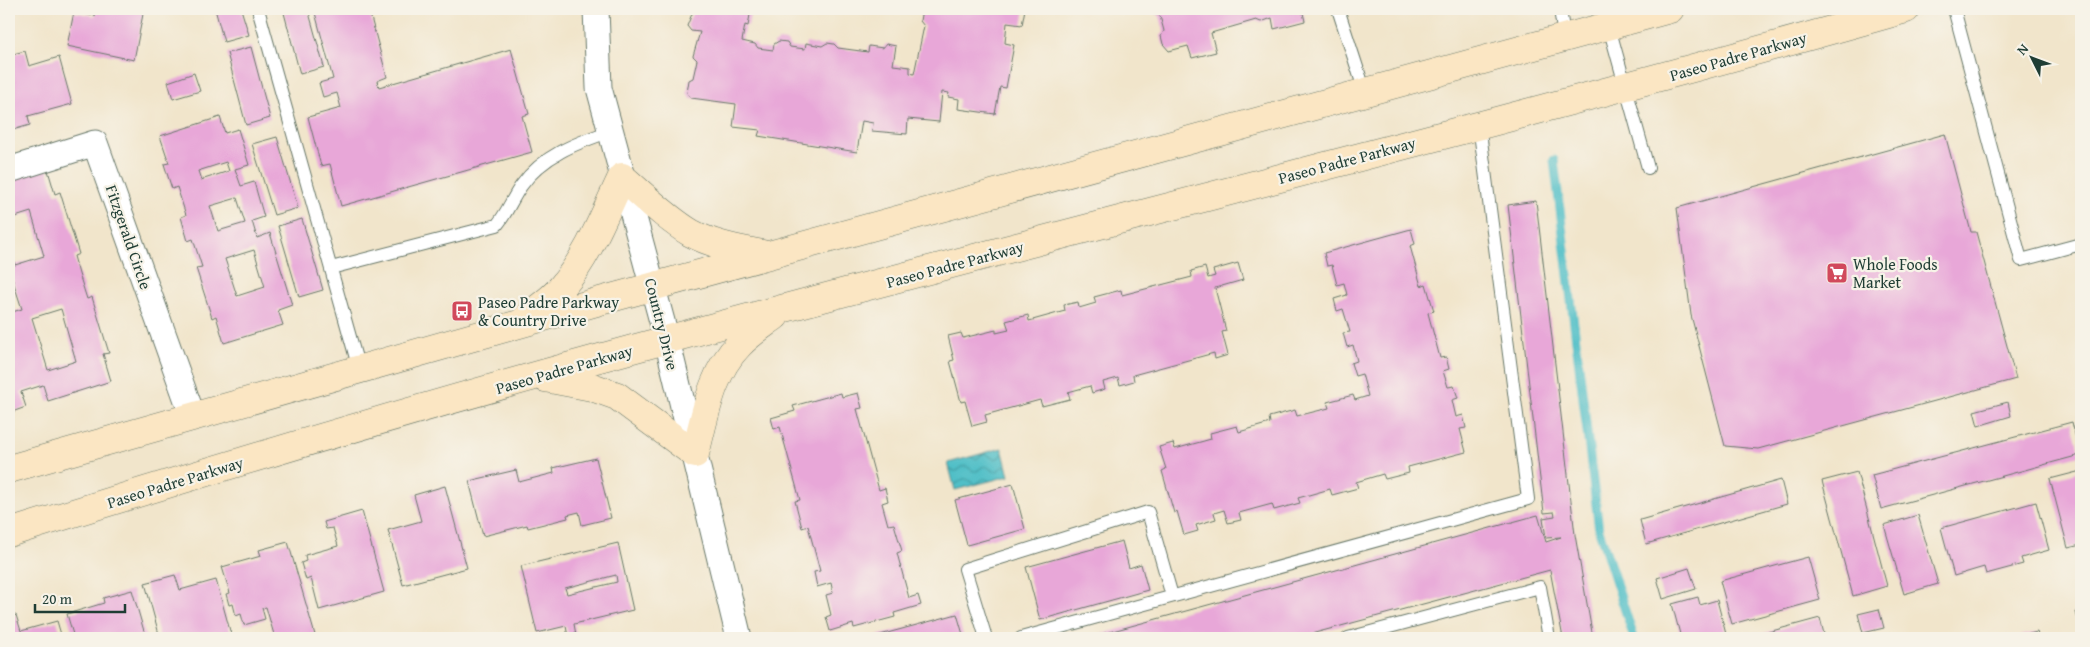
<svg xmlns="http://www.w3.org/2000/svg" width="2090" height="647" viewBox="0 0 2090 647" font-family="'Gentium Book Plus',serif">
<defs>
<pattern id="water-waves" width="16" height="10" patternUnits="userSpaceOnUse" patternTransform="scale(1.25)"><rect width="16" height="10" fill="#51bfc7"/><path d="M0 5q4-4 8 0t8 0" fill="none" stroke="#439ca2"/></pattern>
</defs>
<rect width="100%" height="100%" fill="#f7f3e8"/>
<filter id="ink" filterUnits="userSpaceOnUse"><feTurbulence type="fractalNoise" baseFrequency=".02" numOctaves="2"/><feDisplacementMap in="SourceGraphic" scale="10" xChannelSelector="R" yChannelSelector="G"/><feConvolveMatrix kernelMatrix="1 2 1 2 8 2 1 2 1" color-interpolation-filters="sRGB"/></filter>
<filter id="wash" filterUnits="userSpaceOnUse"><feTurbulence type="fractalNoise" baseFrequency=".0096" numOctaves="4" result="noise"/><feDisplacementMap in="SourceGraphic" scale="20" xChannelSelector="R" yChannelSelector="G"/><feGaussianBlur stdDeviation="1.12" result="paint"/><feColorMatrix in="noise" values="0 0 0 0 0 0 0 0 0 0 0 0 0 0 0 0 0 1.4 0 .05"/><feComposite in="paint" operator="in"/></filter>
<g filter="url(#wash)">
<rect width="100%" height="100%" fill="#f1e5cb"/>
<path fill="url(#water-waves)" stroke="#387e7e" d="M 1002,448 L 1009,476 L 955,490 L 948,463 Z"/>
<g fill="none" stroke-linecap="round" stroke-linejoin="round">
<path stroke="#51bfc7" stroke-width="9" d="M 1554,160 L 1599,530 L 1634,638"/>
</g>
<g id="blocks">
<path fill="#e8a7d8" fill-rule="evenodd" d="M 97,9 L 144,9 L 134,60 L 67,46 L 74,12 L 95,16 Z
M 215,9 L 241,9 L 249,35 L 224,42 Z
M 283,9 L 308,9 L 324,67 L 300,74 Z
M 314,9 L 377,9 L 378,12 L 370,14 L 387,77 L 377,81 L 379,87 L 511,49 L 529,114 L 522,116 L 532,152 L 341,206 L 330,164 L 321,166 L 308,117 L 341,108 L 337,93 L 323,97 L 319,83 L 333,79 Z
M 694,9 L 751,9 L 748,26 L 745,25 L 742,41 L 755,44 L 758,48 L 773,50 L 774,44 L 779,41 L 787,42 L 790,47 L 805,49 L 806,43 L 822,46 L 827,43 L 834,44 L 838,48 L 868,52 L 869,46 L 883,48 L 886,44 L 896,46 L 893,65 L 910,67 L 910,73 L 914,74 L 924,26 L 920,21 L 922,9 L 1025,9 L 1022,25 L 1007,23 L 1005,43 L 1014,45 L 1006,88 L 1000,87 L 995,114 L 958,109 L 959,99 L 948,97 L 949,93 L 942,92 L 939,122 L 908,119 L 907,134 L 872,131 L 873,123 L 862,121 L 857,152 L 758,136 L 760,130 L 733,127 L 736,104 L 691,98 L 687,93 L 689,80 L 693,78 L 697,60 L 693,56 L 700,32 L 691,31 L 687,26 Z
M 1153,9 L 1302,9 L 1305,21 L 1274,29 L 1272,18 L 1261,22 L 1256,20 L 1211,33 L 1216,52 L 1192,58 L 1188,46 L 1169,51 L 1163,44 L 1161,36 L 1164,31 L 1160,16 L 1154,13 Z
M 251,47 L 270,118 L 246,125 L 227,53 Z
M 25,51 L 29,66 L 59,57 L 72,104 L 28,116 L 30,125 L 9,131 L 9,55 Z
M 194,73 L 200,91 L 173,99 L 168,82 Z
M 220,117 L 225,133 L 238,129 L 249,165 L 235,169 L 241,186 L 254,182 L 264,217 L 252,221 L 257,238 L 270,233 L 292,305 L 278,310 L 283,325 L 224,343 L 216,316 L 212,318 L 196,268 L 202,267 L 193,239 L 188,241 L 181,217 L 186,215 L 177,187 L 172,189 L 164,164 L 169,163 L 160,136 ZM 226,162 L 229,171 L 201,180 L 198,171 ZM 237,198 L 245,223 L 218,231 L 210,206 ZM 254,250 L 265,287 L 237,296 L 225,259 Z
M 1945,134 L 1971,232 L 1976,232 L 2016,379 L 1758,449 L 1725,446 L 1691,315 L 1677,208 Z
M 277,137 L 298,208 L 274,215 L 252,144 Z
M 47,167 L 55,194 L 60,192 L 79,254 L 74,256 L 79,274 L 87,299 L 92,297 L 109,353 L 103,354 L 111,381 L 48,401 L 43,385 L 21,392 L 26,407 L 9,413 L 9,313 L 22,309 L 12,278 L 9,279 L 9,245 L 15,265 L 44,256 L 31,212 L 12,218 L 9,210 L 9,179 ZM 61,309 L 76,361 L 48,370 L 32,318 Z
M 1536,201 L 1575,535 L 1593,638 L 1563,638 L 1550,570 L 1296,638 L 1087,638 L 1538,515 L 1546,542 L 1561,537 L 1546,538 L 1543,518 L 1555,516 L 1554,512 L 1544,513 L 1508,205 Z
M 302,219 L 323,290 L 299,297 L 278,226 Z
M 1411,229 L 1415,244 L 1410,246 L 1421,286 L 1426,284 L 1434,311 L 1428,313 L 1440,358 L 1446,357 L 1449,369 L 1443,371 L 1448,387 L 1454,386 L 1458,398 L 1452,400 L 1456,417 L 1463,415 L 1466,428 L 1460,429 L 1466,452 L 1408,467 L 1409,473 L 1385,479 L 1383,474 L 1356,482 L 1358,488 L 1332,495 L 1330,489 L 1298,498 L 1300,503 L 1274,510 L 1272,504 L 1239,513 L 1241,520 L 1228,523 L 1224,510 L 1214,513 L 1216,519 L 1196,525 L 1198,531 L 1184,535 L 1177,511 L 1174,513 L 1162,471 L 1166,469 L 1159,447 L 1173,443 L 1175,449 L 1211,439 L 1210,433 L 1237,426 L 1239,432 L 1270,423 L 1269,417 L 1295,410 L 1297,416 L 1329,408 L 1327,402 L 1353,395 L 1355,400 L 1368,396 L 1362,374 L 1355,376 L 1351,363 L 1357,361 L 1353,345 L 1347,347 L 1343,333 L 1350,332 L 1343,309 L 1337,311 L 1334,299 L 1347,295 L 1344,283 L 1337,285 L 1332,265 L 1327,266 L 1324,253 Z
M 1238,263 L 1243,280 L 1215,288 L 1226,331 L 1222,332 L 1228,355 L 1215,359 L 1214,353 L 1133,375 L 1134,381 L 1120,385 L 1118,378 L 1103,382 L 1105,389 L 1092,393 L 1090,386 L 1068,392 L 1070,399 L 1042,406 L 1040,400 L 985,415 L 987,422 L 972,426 L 965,401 L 961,402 L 950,361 L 954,360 L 948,336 L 961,333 L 963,338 L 996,330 L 996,333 L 1009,330 L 1006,321 L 1028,315 L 1029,321 L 1065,311 L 1064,305 L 1078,302 L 1079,308 L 1096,303 L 1094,297 L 1121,290 L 1122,295 L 1192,277 L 1191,271 L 1205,267 L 1208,278 L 1215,276 L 1213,270 Z
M 841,393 L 842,397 L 858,393 L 862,408 L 857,409 L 879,490 L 885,488 L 888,501 L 882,503 L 888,525 L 894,524 L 902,551 L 897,553 L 909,598 L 918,595 L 921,605 L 894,613 L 895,617 L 854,628 L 853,624 L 830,631 L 826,617 L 831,615 L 826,595 L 833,593 L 831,583 L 817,587 L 814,572 L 820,571 L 808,526 L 802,528 L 795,501 L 800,500 L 780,427 L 774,429 L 771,418 L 795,411 L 793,406 Z
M 2008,402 L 2011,416 L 1978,426 L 1974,411 Z
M 2072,422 L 2080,455 L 1881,509 L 1872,475 Z
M 596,458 L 611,518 L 582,525 L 579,512 L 567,515 L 568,518 L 528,528 L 527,525 L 483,536 L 469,481 L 516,470 L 519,482 L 554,473 L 553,468 Z
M 2081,471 L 2081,545 L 2068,548 L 2050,479 Z
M 1857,472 L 1887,586 L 1853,596 L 1822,481 Z
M 1781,480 L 1787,504 L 1646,544 L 1640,520 Z
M 1013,484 L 1025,529 L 967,545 L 955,500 Z
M 445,486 L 467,568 L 403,585 L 388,530 L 421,521 L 414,495 Z
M 2036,502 L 2049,550 L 2021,558 L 2023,564 L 1986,574 L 1984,567 L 1954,576 L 1941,528 Z
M 362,511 L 384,592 L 319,610 L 311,578 L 306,580 L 301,563 L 306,561 L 305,555 L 338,546 L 333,528 L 326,529 L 324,522 Z
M 1918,515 L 1938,584 L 1904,594 L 1884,525 Z
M 1122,541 L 1129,568 L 1141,564 L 1148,590 L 1040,620 L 1026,567 Z
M 288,542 L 315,635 L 303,638 L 275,638 L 266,607 L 262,608 L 265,619 L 244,625 L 241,614 L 236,616 L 233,604 L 229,605 L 226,594 L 230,593 L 222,567 L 261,556 L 259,550 Z
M 618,543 L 633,610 L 574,624 L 576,635 L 568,637 L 566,626 L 537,633 L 521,566 ZM 616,575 L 617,582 L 567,594 L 565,588 Z
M 1808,557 L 1820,600 L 1732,624 L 1720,581 Z
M 1689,568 L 1696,589 L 1663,599 L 1657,578 Z
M 175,575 L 180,590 L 216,580 L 232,638 L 160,638 L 145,583 Z
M 132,590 L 146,638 L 74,638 L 67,614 L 104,603 L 103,598 Z
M 1698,597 L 1700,605 L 1717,600 L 1727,638 L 1681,638 L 1672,604 Z
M 1879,609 L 1884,628 L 1863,633 L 1858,614 Z
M 2081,611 L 2081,632 L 2076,612 Z
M 957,614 L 964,638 L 869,638 Z
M 16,615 L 21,631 L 57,621 L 62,638 L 9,638 L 9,617 Z
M 1820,618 L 1825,638 L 1746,638 Z
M 2037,632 L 2039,638 L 2022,638 L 2021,636 Z"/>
</g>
</g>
<g filter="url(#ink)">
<use href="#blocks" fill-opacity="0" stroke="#687869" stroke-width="1"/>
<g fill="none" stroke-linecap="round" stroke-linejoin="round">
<g stroke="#687869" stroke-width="14">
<path id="lane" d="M 258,9 L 359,369
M 1338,9 L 1365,92
M 1560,9 L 1564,37
M 1604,9 L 1648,168
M 1954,9 L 2021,260 L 2081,244
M 331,268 L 497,225 C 507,213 512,199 521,186 C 543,155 576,143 611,131
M 986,638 L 965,569 L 1148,512 L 1172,596
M 1021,638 L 1528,499 L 1479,125
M 1348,638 L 1540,587 L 1549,638"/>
</g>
<g stroke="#687869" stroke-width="27">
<path id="street" d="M 596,9 L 599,88 L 667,340 L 739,638
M 9,170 L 95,143 L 193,417"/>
</g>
<g stroke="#687869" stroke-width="29">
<path id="secondary" d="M 526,318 C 538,308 552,299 561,288 C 589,255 604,215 622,177 C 644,196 666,218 691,233 C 713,245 738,249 762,254
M 545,378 L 592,387 L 617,396 L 695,454 C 705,417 711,373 739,345 C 749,334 763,325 775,316
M 9,469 L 600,301 L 1670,9
M 9,533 C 229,464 450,398 673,338 C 1084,227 1496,125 1906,9"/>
</g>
<use href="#lane" stroke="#fff" stroke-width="12"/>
<use href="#street" stroke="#fff" stroke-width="25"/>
<use href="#secondary" stroke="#fbe6c3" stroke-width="28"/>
</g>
</g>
<defs>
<g id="supermarket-square" transform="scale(1.125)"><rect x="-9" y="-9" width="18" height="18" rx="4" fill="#d1495b" stroke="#f7f3e8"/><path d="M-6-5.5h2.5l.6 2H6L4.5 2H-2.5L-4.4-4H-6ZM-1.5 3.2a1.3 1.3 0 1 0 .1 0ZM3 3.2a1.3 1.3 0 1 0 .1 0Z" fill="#fff"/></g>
<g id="bus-square" transform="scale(1.125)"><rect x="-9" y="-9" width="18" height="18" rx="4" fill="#d1495b" stroke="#f7f3e8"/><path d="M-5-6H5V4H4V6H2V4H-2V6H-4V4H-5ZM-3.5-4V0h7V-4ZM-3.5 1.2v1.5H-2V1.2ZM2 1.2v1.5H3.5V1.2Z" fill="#fff"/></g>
</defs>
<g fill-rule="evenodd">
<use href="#supermarket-square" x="1837" y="273"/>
<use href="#bus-square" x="462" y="311"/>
</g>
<g text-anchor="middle" stroke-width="4.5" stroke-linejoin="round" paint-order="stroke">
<g font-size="16" fill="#1f3d34" stroke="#f7f3e8">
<text transform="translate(1738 56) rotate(-16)" y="6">Paseo Padre Parkway</text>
<text transform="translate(1347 160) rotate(-15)" y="6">Paseo Padre Parkway</text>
<text transform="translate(129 237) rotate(71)" y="6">Fitzgerald Circle</text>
<text transform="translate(955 264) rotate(-15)" y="6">Paseo Padre Parkway</text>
<text transform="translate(662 324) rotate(76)" y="6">Country Drive</text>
<text transform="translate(564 369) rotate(-16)" y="6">Paseo Padre Parkway</text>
<text transform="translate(175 482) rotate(-17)" y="6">Paseo Padre Parkway</text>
</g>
<g font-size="16" fill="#1f3d34" stroke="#f7f3e8" text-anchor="start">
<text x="1853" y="270">Whole Foods<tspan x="1853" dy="18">Market</tspan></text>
<text x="478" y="308">Paseo Padre Parkway<tspan x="478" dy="18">&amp; Country Drive</tspan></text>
</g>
</g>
<rect width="2090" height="647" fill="none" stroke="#f7f3e8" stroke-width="30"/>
<g transform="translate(2032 58) rotate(312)" stroke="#f7f3e8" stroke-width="4" paint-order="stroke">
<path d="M0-4L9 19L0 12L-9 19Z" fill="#1f3d34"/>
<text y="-8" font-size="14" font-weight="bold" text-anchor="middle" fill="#1f3d34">N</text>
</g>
<path d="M35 604v8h90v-8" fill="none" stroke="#1f3d34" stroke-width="2.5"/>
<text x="42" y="604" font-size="15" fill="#1f3d34" stroke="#f7f3e8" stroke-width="4" paint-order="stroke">20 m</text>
</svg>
